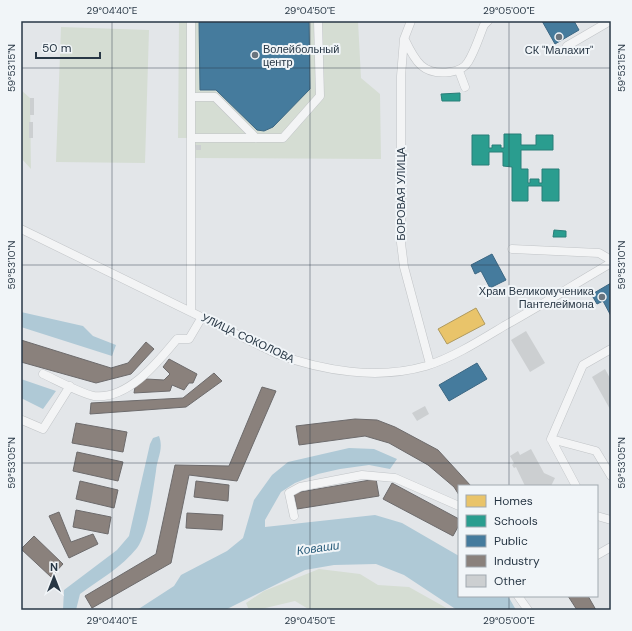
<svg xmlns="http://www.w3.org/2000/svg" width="632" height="631" viewBox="0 0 632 631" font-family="'DM Sans',sans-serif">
<rect width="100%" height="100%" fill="#e3e6e9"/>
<path fill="#d5ddd3" d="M 179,21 L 358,21 L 361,78 L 380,94 L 381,159 L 191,158 L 191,138 L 178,138 Z
M 61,27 L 149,30 L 145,163 L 56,162 Z
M 21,90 L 30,98 L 31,169 L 21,158 Z
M 319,569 L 360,574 L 378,585 L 409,587 L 450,610 L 310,610 L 295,601 L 257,610 L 249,610 L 246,603 L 264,591 Z"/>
<path fill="#afc9d6" d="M 21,312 L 83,326 L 93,336 L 116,345 L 112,356 L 21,327 Z
M 21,379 L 56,391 L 43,409 L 21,398 Z
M 159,436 C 164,449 157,458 156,471 C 153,490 148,534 137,548 C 122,567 99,580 80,594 L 76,610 L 63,610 L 64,590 L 117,550 L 129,536 L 150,444 L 153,438 Z
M 349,448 L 374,449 L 397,459 L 390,469 L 369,465 L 340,469 L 318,474 L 295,483 L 281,492 L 265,520 L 265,527 L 375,515 L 402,523 L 459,556 L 459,596 L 508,596 L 516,610 L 457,610 L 404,575 L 376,564 L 334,565 L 305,570 L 225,610 L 137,610 L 174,586 L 181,575 L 227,551 L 243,538 L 254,500 L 272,475 L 288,462 Z"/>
<path fill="#e9c46a" stroke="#af9a5f" d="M 476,308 L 485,324 L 447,344 L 438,329 Z"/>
<path fill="#2a9d8f" stroke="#297e79" d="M 460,93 L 460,101 L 442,101 L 441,94 Z
M 504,134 L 521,134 L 521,145 L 536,145 L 536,135 L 553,135 L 553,150 L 521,150 L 521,169 L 528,169 L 528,183 L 530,183 L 530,179 L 539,179 L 539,183 L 542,183 L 542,169 L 559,169 L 559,201 L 542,201 L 542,186 L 528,186 L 528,201 L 512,201 L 512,167 L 503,166 L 503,152 L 489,152 L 489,165 L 472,165 L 472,135 L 489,135 L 489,148 L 492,148 L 492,145 L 501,145 L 501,148 L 504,148 Z
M 554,230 L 566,231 L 566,237 L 553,237 Z"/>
<path fill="#457b9d" stroke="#3c6783" d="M 199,21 L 309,21 L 310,89 L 273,127 L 264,131 L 257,130 L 216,90 L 200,90 Z
M 542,21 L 574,21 L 579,30 L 555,44 Z
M 492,254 L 506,280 L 490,288 L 481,271 L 475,274 L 471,265 Z
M 611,283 L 611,316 L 603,301 L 597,304 L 590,292 L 593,291 L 594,293 Z
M 477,363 L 487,379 L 449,401 L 439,385 Z"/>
<path fill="#8a817c" stroke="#6d6b6c" d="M 21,340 L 111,368 L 128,363 L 146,342 L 154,349 L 131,374 L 96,383 L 21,362 Z
M 169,359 L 197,374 L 193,383 L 189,383 L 184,390 L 172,385 L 170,391 L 134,393 L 135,387 L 146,379 L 164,380 L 170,374 L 163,367 Z
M 214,373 L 222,381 L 186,407 L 90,414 L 91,403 L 183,398 Z
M 262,387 L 276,391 L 237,481 L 189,475 L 171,563 L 92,608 L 85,596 L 156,554 L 175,465 L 229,466 Z
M 355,419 L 377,420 L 395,427 L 438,450 L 471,486 L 459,486 L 459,495 L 454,487 L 428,465 L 389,443 L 365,436 L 299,445 L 296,426 Z
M 76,423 L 127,432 L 123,452 L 72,443 Z
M 77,452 L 123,462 L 118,481 L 73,471 Z
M 376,479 L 379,496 L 297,509 L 294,493 Z
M 80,481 L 118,490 L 114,508 L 76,499 Z
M 196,481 L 229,485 L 228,501 L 194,497 Z
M 392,483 L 459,519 L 459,525 L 453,536 L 383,499 Z
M 76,510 L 111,517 L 108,534 L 73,527 Z
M 59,512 L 71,542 L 93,534 L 98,544 L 69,558 L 49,516 Z
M 187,513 L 223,515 L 222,530 L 186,528 Z
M 34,536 L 63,564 L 51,577 L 21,549 Z
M 568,596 L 588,596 L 596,610 L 577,610 Z"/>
<path fill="#cccfd1" d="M 30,98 L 34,98 L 34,115 L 30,115 Z
M 29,122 L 33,122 L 33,138 L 29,138 Z
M 195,145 L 201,145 L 201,150 L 196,150 Z
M 526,331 L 545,363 L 530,372 L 511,340 Z
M 605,369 L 611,380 L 611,411 L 592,377 Z
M 425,406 L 429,414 L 417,421 L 412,413 Z
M 531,449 L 544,473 L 555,478 L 551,486 L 525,486 L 516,467 L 514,468 L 512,465 L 514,463 L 510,456 L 518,451 L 520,455 Z"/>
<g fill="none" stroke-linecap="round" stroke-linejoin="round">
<g stroke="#c1c4c7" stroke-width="9">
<path id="minor" d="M 191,21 L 191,312
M 411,21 L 404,39 L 401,76 L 401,243 L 404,267 L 430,364
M 405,40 C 415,61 423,76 450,72 C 457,71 464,69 468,62 C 475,51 479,37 484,25 L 488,21
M 567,46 L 610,21
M 459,71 L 465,87
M 191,97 L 215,97 L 256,138
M 191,138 L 283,138 L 320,96 L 318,21
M 21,229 L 277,354 C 323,371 378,380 426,366 C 454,357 479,341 504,326 C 540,306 575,284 611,263
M 512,249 L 599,253 L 611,260
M 43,374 C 56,380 82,394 94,396 C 128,400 158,362 177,339 L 189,339 L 202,317
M 22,420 L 43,429 L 70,386
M 551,439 L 596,451 L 611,476
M 576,486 L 551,439 L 583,365 L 611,349
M 294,516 L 289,493 L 300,487 L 362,475 L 395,478 L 459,506
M 597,516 L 611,520
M 597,555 L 611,547
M 518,596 L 528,610"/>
</g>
<use href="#minor" stroke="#f3f4f5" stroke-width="8"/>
</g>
<path fill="none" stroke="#283745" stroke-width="1" stroke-opacity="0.45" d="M 112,21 L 112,610M 310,21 L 310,610M 509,21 L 509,486M 21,68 L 611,68M 21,265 L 611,265M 21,463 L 611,463M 509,596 L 509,610"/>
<g fill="#69747e" stroke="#f1f5f8" stroke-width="1.5">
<circle cx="559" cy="37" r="4"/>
<circle cx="255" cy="55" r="4"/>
<circle cx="602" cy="297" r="4"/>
</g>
<g text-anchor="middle" stroke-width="4" stroke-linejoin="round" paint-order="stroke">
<g font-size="11" fill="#283745" stroke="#f1f5f8" text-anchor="start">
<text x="263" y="53">Волейбольный<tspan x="263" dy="13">центр</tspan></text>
<text x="559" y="54" text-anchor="middle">СК "Малахит"</text>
<text x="594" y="295" text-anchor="end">Храм Великомученика<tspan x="594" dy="13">Пантелеймона</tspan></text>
</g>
<g font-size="11" fill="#283745" stroke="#f1f5f8">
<text transform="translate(401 194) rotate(-90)" y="4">БОРОВАЯ УЛИЦА</text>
<text transform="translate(248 338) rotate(25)" y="4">УЛИЦА СОКОЛОВА</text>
</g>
<g font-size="12" font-style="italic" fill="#2d5f7d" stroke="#f1f5f8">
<text transform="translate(318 548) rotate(-8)" y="4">Коваши</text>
</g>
</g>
<rect width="632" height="631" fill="none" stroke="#f1f5f8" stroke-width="44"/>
<rect x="458" y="485" width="140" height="112" fill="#f1f5f8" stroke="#a1a9b0"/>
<rect x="466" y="495" width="20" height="12" fill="#e9c46a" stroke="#a1a9b0"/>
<text x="494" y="505" font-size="12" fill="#283745">Homes</text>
<rect x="466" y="515" width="20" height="12" fill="#2a9d8f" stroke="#a1a9b0"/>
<text x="494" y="525" font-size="12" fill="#283745">Schools</text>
<rect x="466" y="535" width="20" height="12" fill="#457b9d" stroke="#a1a9b0"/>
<text x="494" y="545" font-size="12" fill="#283745">Public</text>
<rect x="466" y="555" width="20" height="12" fill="#8a817c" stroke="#a1a9b0"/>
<text x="494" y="565" font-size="12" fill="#283745">Industry</text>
<rect x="466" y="575" width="20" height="12" fill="#cccfd1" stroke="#a1a9b0"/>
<text x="494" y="585" font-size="12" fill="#283745">Other</text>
<g transform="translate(54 577)" stroke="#f1f5f8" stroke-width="3" paint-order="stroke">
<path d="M0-3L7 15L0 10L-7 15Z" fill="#283745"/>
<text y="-6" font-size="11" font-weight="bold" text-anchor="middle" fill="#283745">N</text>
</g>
<path d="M36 52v6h64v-6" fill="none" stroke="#283745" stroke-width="2"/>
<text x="42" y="52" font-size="12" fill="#283745" stroke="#f1f5f8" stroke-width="3" paint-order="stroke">50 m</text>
<rect x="22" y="22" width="588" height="587" fill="none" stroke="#283745" stroke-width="1.5"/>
<g font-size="10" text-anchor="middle" fill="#283745">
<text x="112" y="14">29°04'40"E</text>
<text x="310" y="14">29°04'50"E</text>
<text x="509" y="14">29°05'00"E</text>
<text transform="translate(11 68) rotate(-90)" y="4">59°53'15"N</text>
<text transform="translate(621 68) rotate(-90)" y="4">59°53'15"N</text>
<text transform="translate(11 265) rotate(-90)" y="4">59°53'10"N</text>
<text transform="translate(621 265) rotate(-90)" y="4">59°53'10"N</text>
<text transform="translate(11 463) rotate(-90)" y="4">59°53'05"N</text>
<text transform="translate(621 463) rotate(-90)" y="4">59°53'05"N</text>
<text x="112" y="624">29°04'40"E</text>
<text x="310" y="624">29°04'50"E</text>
<text x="509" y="624">29°05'00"E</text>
</g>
</svg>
